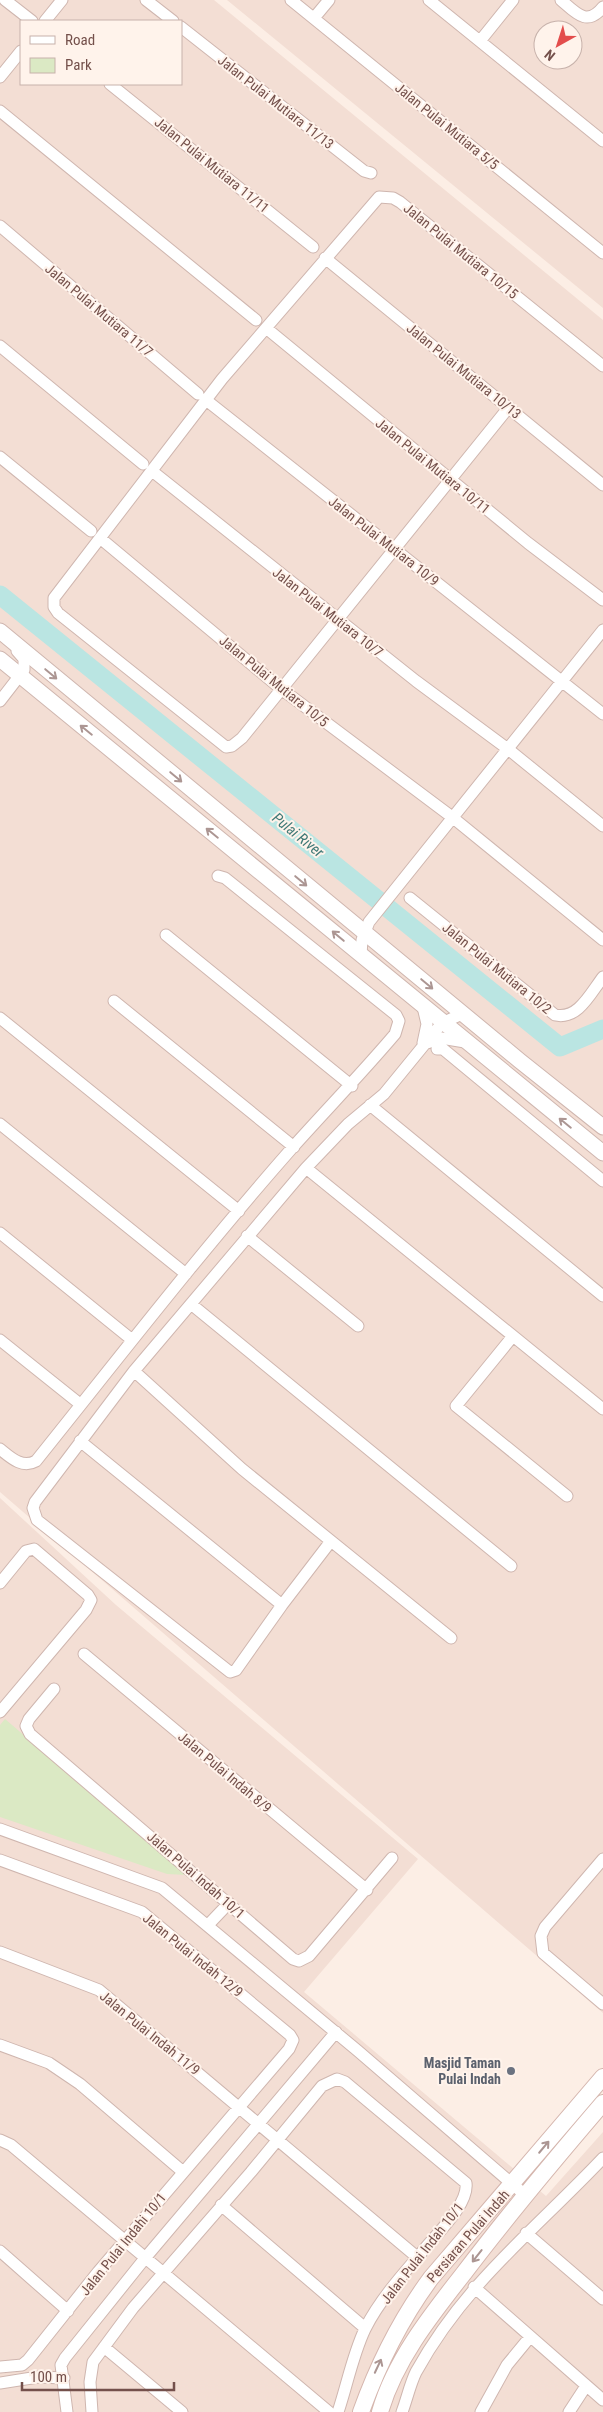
<svg xmlns="http://www.w3.org/2000/svg" width="603" height="2412" viewBox="0 0 603 2412" font-family="'Roboto Condensed',sans-serif">
<rect width="100%" height="100%" fill="#fceee5"/>
<path fill="#f3ded4" fill-rule="evenodd" d="M 0,0 L 214,0 L 603,320 L 603,2013 L 0,1492 ZM 21,21 L 181,21 L 181,84 L 21,84 Z
M 227,0 L 603,0 L 603,308 ZM 543,30 L 573,30 L 573,60 L 543,60 Z
M 0,1498 L 116,1605 L 418,1859 L 304,1992 L 546,2196 L 603,2132 L 603,2412 L 0,2412 Z"/>
<path fill="#dbe9c4" d="M 5,1719 L 187,1875 L 167,1874 L 0,1817 L 0,1725 Z"/>
<g fill="none" stroke-linecap="round" stroke-linejoin="round">
<path stroke="#bae5e2" stroke-width="19" d="M 0,595 L 560,1047 L 603,1029"/>
<g stroke="#cfb6af" stroke-width="13">
<path id="minor" d="M 5,0 L 32,21
M 146,0 L 173,21
M 291,0 L 603,253
M 429,0 L 603,141
M 561,0 C 576,13 587,27 603,7
M 314,18 L 329,0
M 45,21 L 62,0
M 181,27 L 364,171 L 371,173
M 480,41 L 513,0
M 0,77 L 21,51
M 110,84 L 313,247
M 0,111 L 256,320
M 0,226 L 198,394
M 325,258 L 603,485
M 266,328 L 528,543 L 603,600
M 0,346 L 143,464
M 206,400 L 603,714
M 509,407 L 242,738 L 232,746 L 226,747 L 58,613 L 54,607 L 54,598 L 222,379 L 379,197 L 393,198 L 400,202 L 603,366
M 0,457 L 91,531
M 152,471 L 416,681 L 508,749 L 603,826
M 100,538 L 280,688 L 452,817 L 603,940
M 0,701 L 24,670 L 24,659 L 17,651
M 410,898 L 555,1015 C 578,1020 590,994 603,977
M 166,935 L 352,1086
M 361,955 L 362,940 L 369,922 L 603,630
M 114,1001 L 294,1147
M 0,1018 L 239,1211
M 423,1043 L 427,1024 L 423,1007
M 424,1044 L 441,1038 L 465,1042
M 437,1049 L 443,1049 L 603,1181
M 370,1105 L 603,1296
M 0,1124 L 186,1274
M 306,1168 L 603,1409
M 0,1233 L 131,1339
M 247,1236 L 358,1326
M 191,1304 L 511,1566
M 513,1336 L 456,1406 L 567,1496
M 0,1340 L 80,1404
M 134,1371 L 242,1469 L 451,1638
M 80,1441 L 282,1605
M 0,1449 C 10,1457 22,1469 36,1461 C 121,1355 203,1249 293,1147 C 327,1109 362,1073 395,1034 L 399,1021 L 396,1015 L 225,878 L 218,876
M 331,1541 L 282,1605 L 236,1670 L 230,1672 L 37,1520 L 33,1508 L 35,1502 L 134,1371 L 306,1168 L 348,1124 L 384,1094 L 442,1023 L 462,1014
M 0,1583 L 26,1551 L 34,1549 L 88,1595 L 91,1600 L 86,1610 L 0,1712
M 84,1654 L 367,1890
M 54,1689 L 29,1719 L 26,1726 L 30,1734 L 293,1959 L 299,1961 L 309,1956 L 392,1858
M 0,1829 L 162,1888 L 358,2051 L 525,2195
M 603,1859 L 545,1927 L 541,1936 L 543,1953 L 603,2004
M 0,1860 L 142,1912 L 290,2035 L 293,2040 L 289,2049 L 98,2272 L 28,2360 L 22,2365 L 0,2367
M 208,1925 L 229,1903
M 0,1952 L 99,1990 L 417,2257
M 0,2045 L 49,2063 L 80,2084 L 182,2171
M 0,2140 L 11,2145 L 329,2412
M 221,2205 L 365,2328
M 526,2233 L 603,2299
M 0,2251 L 68,2311
M 474,2287 L 603,2400
M 104,2347 L 182,2412
M 0,2383 L 38,2377 L 64,2378
M 67,2412 L 61,2365 L 65,2358 L 146,2257 L 336,2032
M 92,2412 L 90,2382 L 93,2362 L 133,2308 L 251,2172 L 322,2086 L 337,2079 L 345,2082 L 466,2183 C 469,2205 435,2235 422,2252 C 402,2275 379,2301 365,2329 C 353,2354 347,2385 338,2412
M 402,2412 C 407,2399 410,2384 416,2372 C 465,2283 535,2230 603,2158
M 481,2412 L 507,2365 L 530,2337
M 569,2412 L 586,2386"/>
</g>
<g stroke="#cfb6af" stroke-width="17">
<path id="tertiary" d="M 0,631 L 520,1061 L 603,1127
M 0,659 L 603,1153"/>
</g>
<g stroke="#d5b6ae" stroke-width="18">
<path id="secondary" d="M 361,2412 C 379,2362 400,2320 431,2278 L 603,2077
M 380,2412 C 395,2360 431,2315 464,2273 C 508,2215 555,2159 603,2103"/>
</g>
<use href="#minor" stroke="#fff" stroke-width="11"/>
<use href="#tertiary" stroke="#fff" stroke-width="15"/>
<use href="#secondary" stroke="#fff" stroke-width="16"/>
</g>
<defs><path id="oneway-shaft" d="M-6 0H5M1.5-3L5.5 0L1.5 3" fill="none" stroke-width="1.6" stroke-linecap="round" stroke-linejoin="round" transform="scale(1.25)"/></defs>
<g stroke="#ac9693">
<use href="#oneway-shaft" transform="translate(51 674) rotate(40)"/>
<use href="#oneway-shaft" transform="translate(86 730) rotate(-141)"/>
<use href="#oneway-shaft" transform="translate(176 777) rotate(40)"/>
<use href="#oneway-shaft" transform="translate(212 833) rotate(-141)"/>
<use href="#oneway-shaft" transform="translate(301 881) rotate(40)"/>
<use href="#oneway-shaft" transform="translate(338 936) rotate(-140)"/>
<use href="#oneway-shaft" transform="translate(427 984) rotate(40)"/>
<use href="#oneway-shaft" transform="translate(565 1123) rotate(-141)"/>
<use href="#oneway-shaft" transform="translate(544 2147) rotate(-50)"/>
<use href="#oneway-shaft" transform="translate(477 2256) rotate(128)"/>
<use href="#oneway-shaft" transform="translate(378 2366) rotate(-65)"/>
</g>
<circle fill="#6b7280" stroke="#fff3eb" stroke-width="2" cx="511" cy="2071" r="5"/>
<g text-anchor="middle" stroke-width="4" stroke-linejoin="round" paint-order="stroke">
<g font-size="14" fill="#74504b" stroke="#fff3eb">
<text transform="translate(276 102) rotate(38)" y="5">Jalan Pulai Mutiara 11/13</text>
<text transform="translate(447 126) rotate(39)" y="5">Jalan Pulai Mutiara 5/5</text>
<text transform="translate(212 165) rotate(39)" y="5">Jalan Pulai Mutiara 11/11</text>
<text transform="translate(461 251) rotate(39)" y="5">Jalan Pulai Mutiara 10/15</text>
<text transform="translate(99 310) rotate(40)" y="5">Jalan Pulai Mutiara 11/7</text>
<text transform="translate(464 371) rotate(39)" y="5">Jalan Pulai Mutiara 10/13</text>
<text transform="translate(433 466) rotate(39)" y="5">Jalan Pulai Mutiara 10/11</text>
<text transform="translate(384 541) rotate(38)" y="5">Jalan Pulai Mutiara 10/9</text>
<text transform="translate(328 612) rotate(38)" y="5">Jalan Pulai Mutiara 10/7</text>
<text transform="translate(274 681) rotate(39)" y="5">Jalan Pulai Mutiara 10/5</text>
<text transform="translate(497 968) rotate(39)" y="5">Jalan Pulai Mutiara 10/2</text>
<text transform="translate(225 1772) rotate(40)" y="5">Jalan Pulai Indah 8/9</text>
<text transform="translate(196 1875) rotate(41)" y="5">Jalan Pulai Indah 10/1</text>
<text transform="translate(193 1955) rotate(39)" y="5">Jalan Pulai Indah 12/9</text>
<text transform="translate(150 2033) rotate(39)" y="5">Jalan Pulai Indah 11/9</text>
<text transform="translate(468 2236) rotate(-49)" y="5">Persiaran Pulai Indah</text>
<text transform="translate(123 2244) rotate(-51)" y="5">Jalan Pulai Indahi 10/1</text>
<text transform="translate(422 2253) rotate(-52)" y="5">Jalan Pulai Indah 10/1</text>
</g>
<g font-size="14" font-weight="bold" fill="#5b616d" stroke="#fff3eb" text-anchor="end">
<text x="501" y="2068">Masjid Taman<tspan x="501" dy="16">Pulai Indah</tspan></text>
</g>
<g font-size="15" font-style="italic" fill="#3f7976" stroke="#fff3eb">
<text transform="translate(298 835) rotate(39)" y="5">Pulai River</text>
</g>
</g>
<rect x="20" y="20" width="162" height="65" fill="#fff3eb" stroke="#c7b2ab"/>
<rect x="30" y="36" width="25" height="8" fill="#ffffff" stroke="#c7b2ab"/>
<text x="65" y="45" font-size="15" fill="#74504b">Road</text>
<rect x="30" y="58" width="25" height="15" fill="#dbe9c4" stroke="#c7b2ab"/>
<text x="65" y="70" font-size="15" fill="#74504b">Park</text>
<g transform="translate(558 45) rotate(219)"><circle r="24" fill="#fff3eb" stroke="#c7b2ab"/>
<path d="M0-4L9 19L0 12L-9 19Z" fill="#e34d4c"/>
<text y="-8" font-size="14" font-weight="bold" text-anchor="middle" fill="#74504b">N</text>
</g>
<path d="M22 2382v8h152v-8" fill="none" stroke="#74504b" stroke-width="2.5"/>
<text x="30" y="2382" font-size="15" fill="#74504b" stroke="#fff3eb" stroke-width="4" paint-order="stroke">100 m</text>
</svg>
